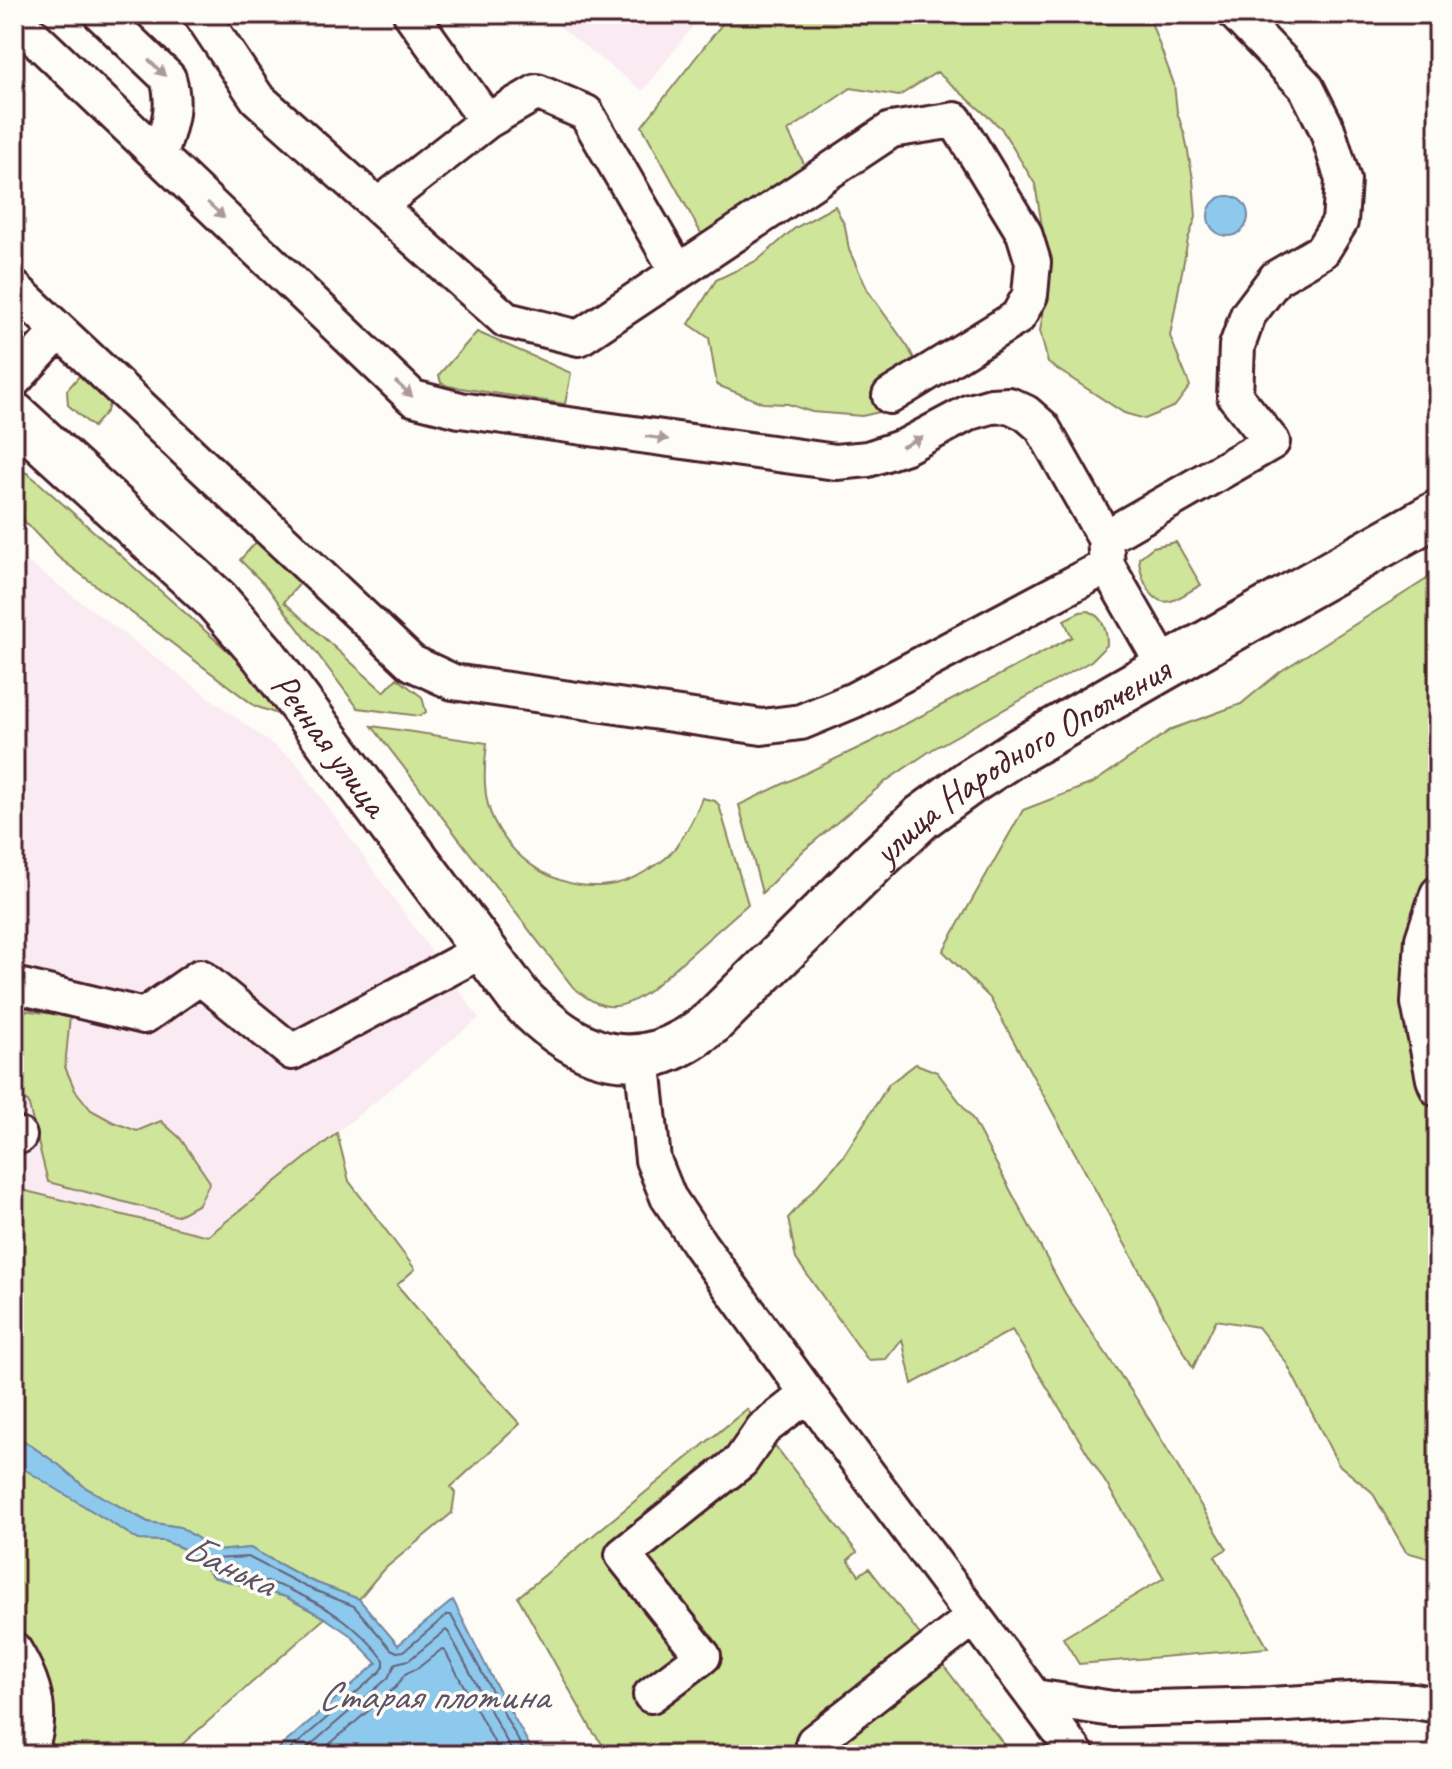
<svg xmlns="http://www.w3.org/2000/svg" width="1452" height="1769" viewBox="0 0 1452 1769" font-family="Caveat,sans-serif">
<rect width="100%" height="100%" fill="#fdfcf7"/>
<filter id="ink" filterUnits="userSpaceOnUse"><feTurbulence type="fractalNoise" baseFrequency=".0125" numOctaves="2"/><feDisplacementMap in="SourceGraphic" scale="16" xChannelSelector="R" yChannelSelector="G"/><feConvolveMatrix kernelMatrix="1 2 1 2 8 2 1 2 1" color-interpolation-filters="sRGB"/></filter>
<g filter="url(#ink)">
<path fill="#faebf2" d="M 543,14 L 702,14 L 643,91 Z
M 14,552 L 296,762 L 479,1018 L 208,1236 L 14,1188 Z"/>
<path fill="#cee59a" stroke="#8c8262" stroke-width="2" d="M 730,14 L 1148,14 L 1174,84 L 1177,112 L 1185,136 L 1193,179 L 1196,217 L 1188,239 L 1170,336 L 1190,386 L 1175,406 L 1145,419 L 1124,413 L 1048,363 L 1040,331 L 1047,290 L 1046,250 L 1035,184 L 1001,128 L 937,72 L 899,96 L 851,88 L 788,131 L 809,174 L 707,244 L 642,126 Z
M 835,206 L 845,226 L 849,250 L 868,291 L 908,347 L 930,390 L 888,410 L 862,416 L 812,412 L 788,404 L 763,403 L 717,385 L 709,338 L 689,324 L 716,280 L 758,260 L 795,228 Z
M 477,332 L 571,373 L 565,404 L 448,386 L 441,383 L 439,375 L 442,371 Z
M 80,375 L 86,376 L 110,401 L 107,411 L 93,427 L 68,405 L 67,390 Z
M 14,470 L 27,473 L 37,481 L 247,668 L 280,715 L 255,706 L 58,557 L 26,523 L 14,506 Z
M 258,540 L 302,581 L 284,602 L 384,692 L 397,678 L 422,697 L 426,712 L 420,716 L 358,708 L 267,587 L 240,560 Z
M 1176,542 L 1201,585 C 1191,590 1181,598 1171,601 C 1150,607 1139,573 1139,558 L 1153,547 Z
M 1438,572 L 1438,1561 L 1406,1552 L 1372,1492 L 1338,1464 L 1286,1362 L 1258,1327 L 1216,1320 L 1193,1368 L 990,998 L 943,951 L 1023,810 L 1093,783 L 1172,729 L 1241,704 L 1281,671 Z
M 1089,611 C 1104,618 1107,631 1107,645 L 1091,661 L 933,749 L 886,781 L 803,851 L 762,893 L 739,805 L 875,740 L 1072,637 L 1064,620 L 1080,612 Z
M 372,726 L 487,743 C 484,768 482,798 494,821 C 522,878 593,906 648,870 C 655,866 663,861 668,856 C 684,839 694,819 702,798 L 715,801 L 719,805 L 748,904 L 649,991 C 620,1012 601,1012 573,987 Z
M 14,1009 L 70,1016 L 65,1067 L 75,1090 L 91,1110 L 113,1122 L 137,1131 L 161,1121 L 180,1138 L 210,1182 L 199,1204 L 177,1216 L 48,1182 L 28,1102 L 14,1097 Z
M 916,1064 L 937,1072 L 972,1118 L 1065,1293 L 1140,1404 L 1227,1549 L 1215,1556 L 1268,1648 L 1079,1664 L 1063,1638 L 1164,1578 L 1012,1330 L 912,1384 L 902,1339 L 886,1359 L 868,1360 L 796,1259 L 788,1218 L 842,1158 L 889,1084 Z
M 337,1133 L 349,1181 L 415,1269 L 397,1285 L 461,1360 L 520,1424 L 451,1487 L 455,1493 L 452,1513 L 382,1571 L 359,1599 L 309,1580 L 250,1548 L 217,1551 L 180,1527 L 148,1522 L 86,1488 L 59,1465 L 14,1434 L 14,1188 L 208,1236 Z
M 747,1409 L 857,1552 L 848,1560 L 859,1575 L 869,1568 L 1012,1755 L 611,1755 L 593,1732 L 518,1597 Z
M 14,1462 L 139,1540 L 164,1541 L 182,1548 L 202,1564 L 213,1577 L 286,1597 L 325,1618 L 170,1755 L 47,1755 L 50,1724 L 38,1659 L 14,1631 Z"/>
<path fill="#8dc9ed" stroke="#72859f" stroke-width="2" d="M1208 216a20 20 0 1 1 40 0a20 20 0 1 1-40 0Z
M 14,1434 L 59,1465 L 86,1488 L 148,1522 L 180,1527 L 217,1551 L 250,1548 L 309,1580 L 359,1599 L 398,1645 L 453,1600 L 493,1680 L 535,1755 L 271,1755 L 377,1663 L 350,1635 L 325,1618 L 286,1597 L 213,1577 L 202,1564 L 182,1548 L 164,1541 L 139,1540 L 24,1469 L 14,1462 Z"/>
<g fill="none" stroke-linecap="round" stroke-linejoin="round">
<path stroke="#656379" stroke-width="2" d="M 284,1755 L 381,1671 L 384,1666 L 384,1660 C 362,1629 325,1605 290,1590 C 268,1580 241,1576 218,1570 L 212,1564 L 214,1559 L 248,1557 L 306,1587 L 354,1606 L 391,1649 L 397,1652 L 404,1651 L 447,1615 L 451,1615 L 526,1755
M 299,1755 L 388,1678 L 396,1663 L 409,1660 L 446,1630 L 449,1633 L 514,1755
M 317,1755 L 396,1687 L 405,1674 L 418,1668 L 442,1649 L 445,1651 L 501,1755"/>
<g stroke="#4a1f2b" stroke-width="40">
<path id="minor" d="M 101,14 L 168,78 C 177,108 168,128 159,157
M 201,14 L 257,98 L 506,320 L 579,338 L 891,130 L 955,120 L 1024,233 L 1033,262 L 1030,295 L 1018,317 L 890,396
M 14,18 L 413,398 L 460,410 L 836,462 L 868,459 L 906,446 L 970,412 L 991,406 L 1009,405 L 1026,413 L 1042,427 L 1105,538 L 1107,566 L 1165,667
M 487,121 L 537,92 L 586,113 L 678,272
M 378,206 L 487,121 L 411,14
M 14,288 L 412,663 L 453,682 L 762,727 L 801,722 L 854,700 L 1107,566
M 14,380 L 59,331
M 1105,538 L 1272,442 L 1235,396 L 1237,346 L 1248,315 L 1276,278 L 1322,251 L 1340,222 L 1343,180 L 1327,129 L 1306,87 L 1236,14
M 1438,894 L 1423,939 L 1419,1003 L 1434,1079 L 1438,1089
M 14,985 L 144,1016 L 200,977 L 292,1052 L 483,950
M 642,1056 L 653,1160 L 668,1197 L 700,1245 L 808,1394 L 1077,1755
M 14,1137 L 19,1136
M 14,1650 C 29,1675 40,1701 35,1731 C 34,1739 29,1747 26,1755
M 651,1695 L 703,1656 L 623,1555 L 741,1461 L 763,1429 L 808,1394
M 1034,1697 L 1113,1709 L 1271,1705 L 1368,1699 L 1414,1701 L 1438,1705
M 814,1742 L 974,1617"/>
</g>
<g stroke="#4a1f2b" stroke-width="50">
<g id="major">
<path id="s1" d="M 14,415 L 216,600 L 263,654 L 519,997 C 566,1046 619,1079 685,1041 C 694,1036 703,1029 711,1023 L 878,858 L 922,817 L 970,782 L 1015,753 L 1165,667 L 1438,513"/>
</g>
</g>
<use href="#minor" stroke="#fdfcf7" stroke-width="34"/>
<use href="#major" stroke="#fdfcf7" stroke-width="44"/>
</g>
<defs><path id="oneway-solid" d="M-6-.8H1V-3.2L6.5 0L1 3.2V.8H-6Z" transform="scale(2)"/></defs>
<g fill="#ac999b">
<use href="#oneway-solid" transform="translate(157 68) rotate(44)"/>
<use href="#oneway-solid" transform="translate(216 210) rotate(43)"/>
<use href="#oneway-solid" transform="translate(404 389) rotate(42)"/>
<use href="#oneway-solid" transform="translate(657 438) rotate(8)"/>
<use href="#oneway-solid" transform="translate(912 442) rotate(-26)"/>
</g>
</g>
<g text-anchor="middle" stroke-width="7" stroke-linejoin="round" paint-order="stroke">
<g font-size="38" fill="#4a1f2b" stroke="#fdfcf7">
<text dy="13" stroke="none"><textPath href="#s1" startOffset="458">Речная улица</textPath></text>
<text dy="13" stroke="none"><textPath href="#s1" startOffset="1402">улица Народного Ополчения</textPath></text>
</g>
<g font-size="40" font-style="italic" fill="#5e5265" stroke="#fdfcf7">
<text transform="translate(229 1564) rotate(25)" y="14">Банька</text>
<text x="433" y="1709">Старая плотина</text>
</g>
</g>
<rect width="1452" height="1769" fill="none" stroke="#fdfcf7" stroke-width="48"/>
<rect x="24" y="24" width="1404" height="1721" fill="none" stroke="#4a1f2b" stroke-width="3" filter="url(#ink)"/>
</svg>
